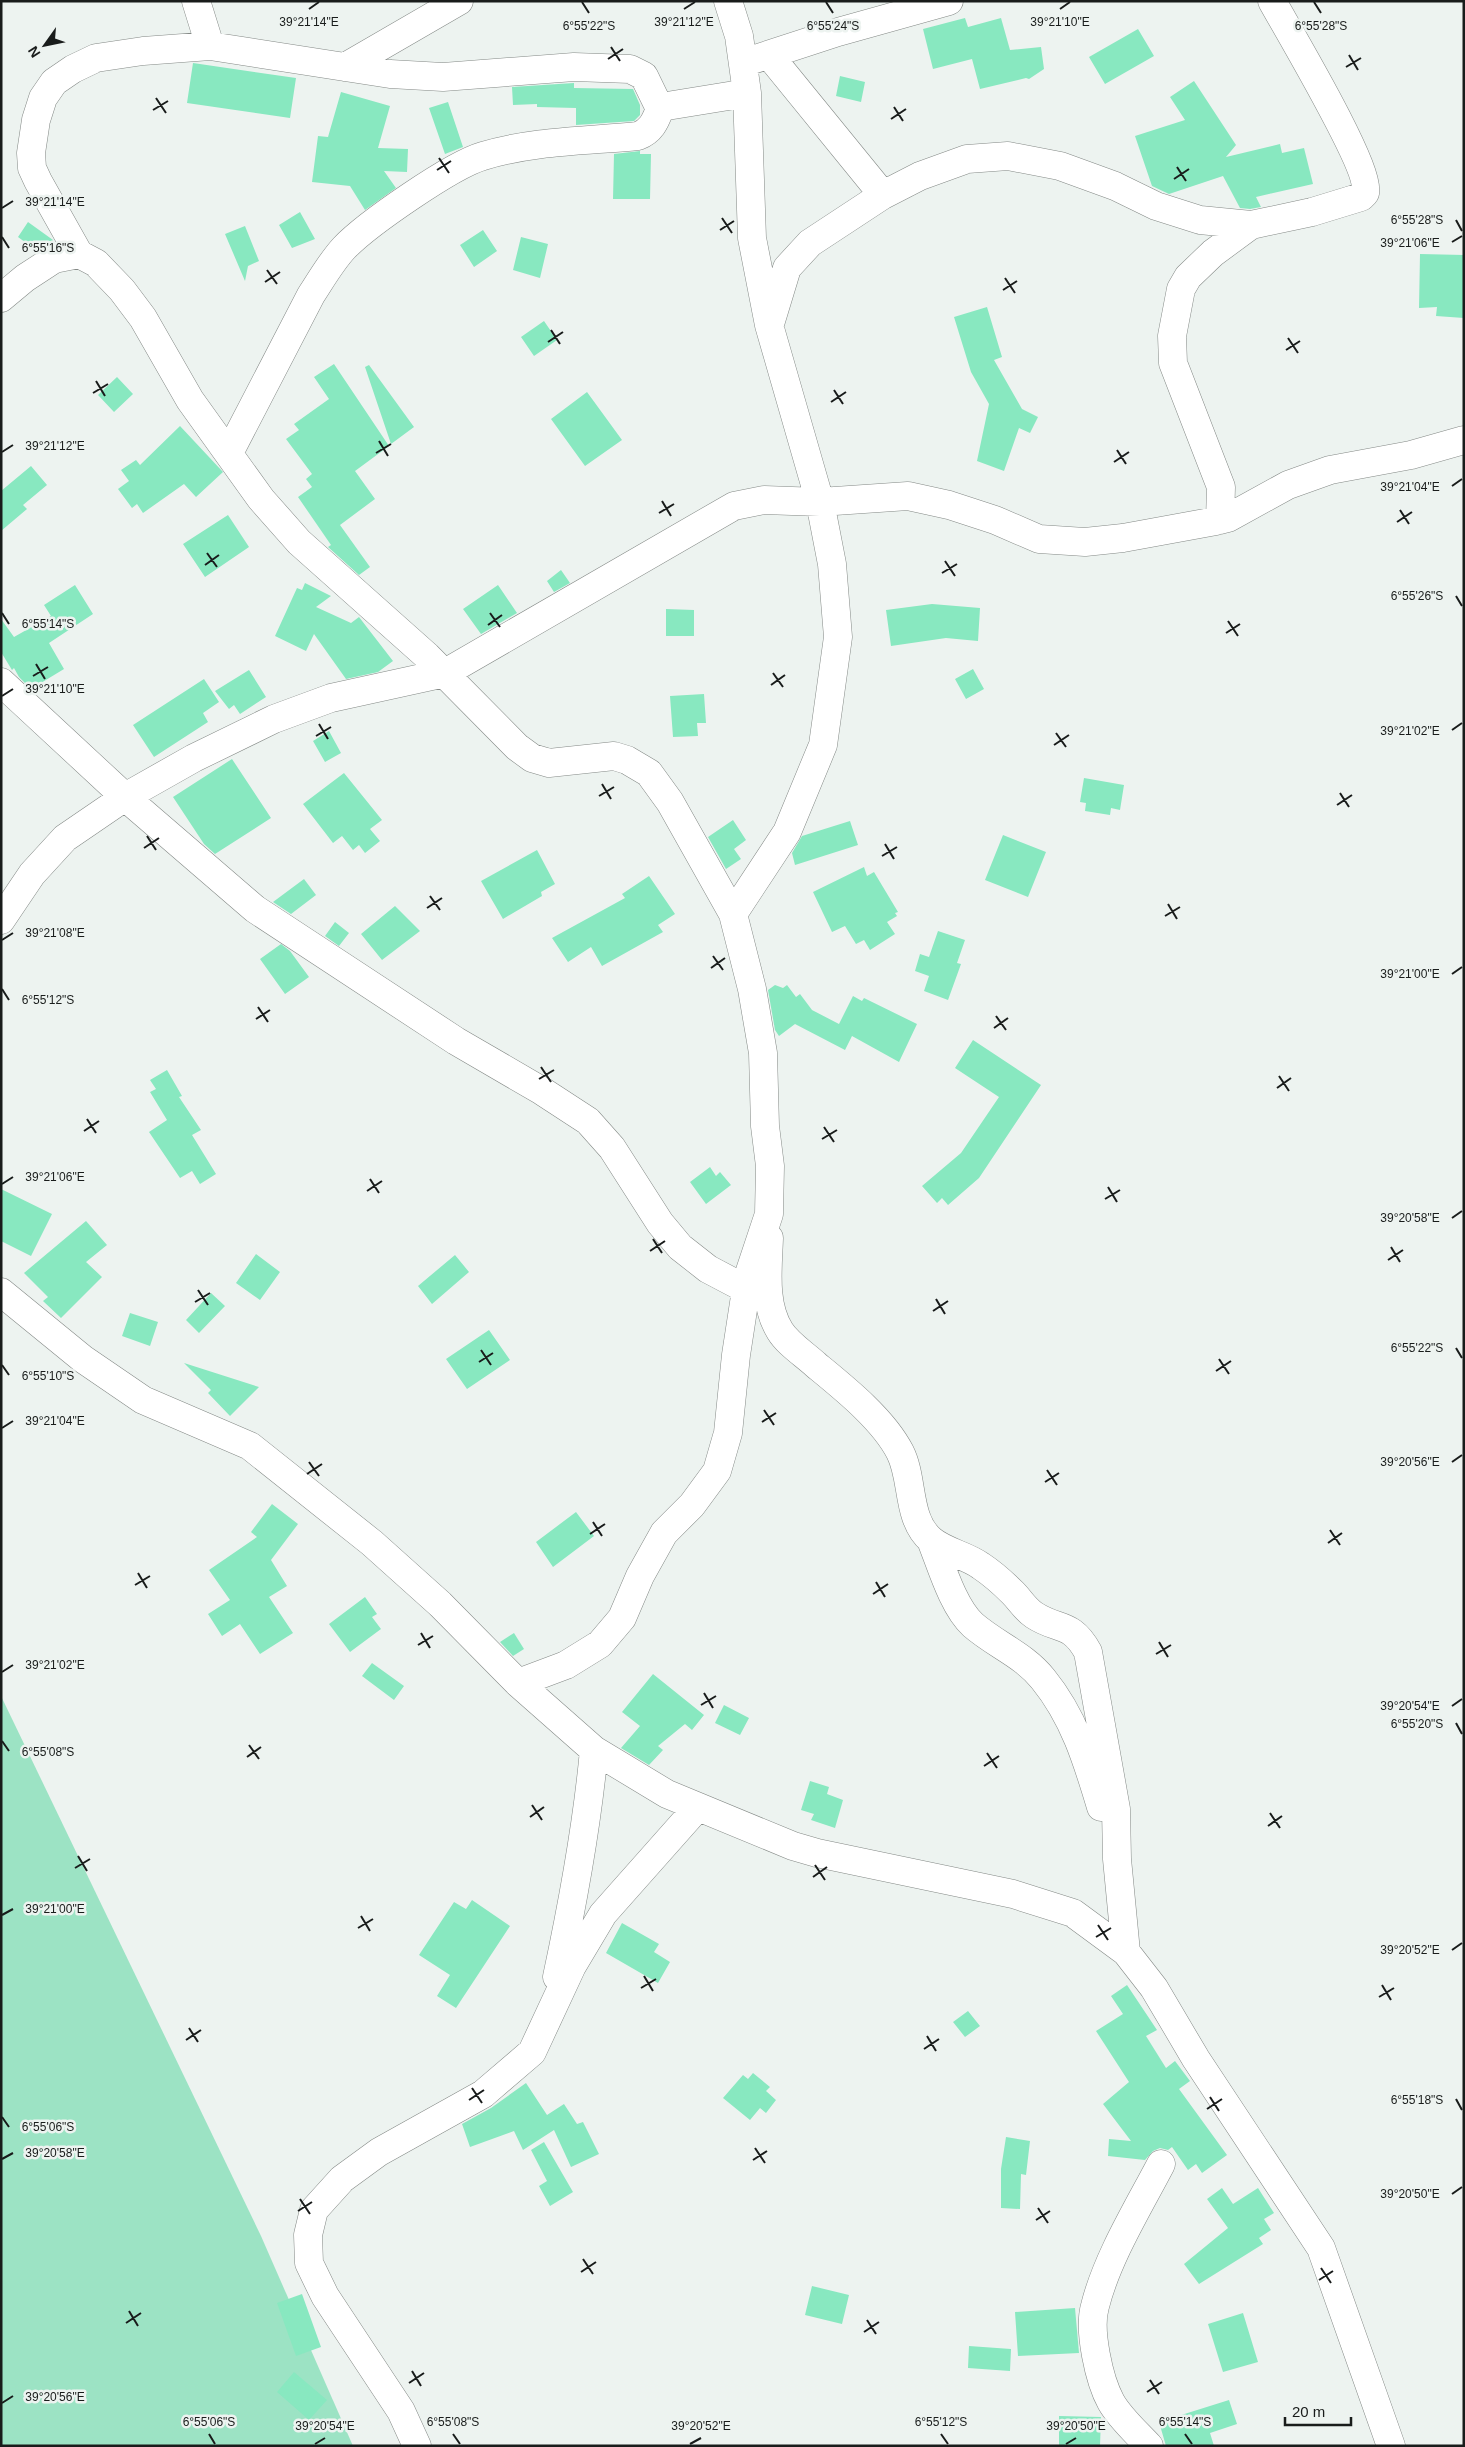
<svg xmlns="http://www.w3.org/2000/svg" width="1465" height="2447" viewBox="0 0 1465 2447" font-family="Arial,sans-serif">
<rect width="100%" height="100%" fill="#edf3f0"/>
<path fill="#9ce3c4" d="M 1,1696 L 261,2236 L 353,2446 L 1,2446 Z"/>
<path fill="#88e8c0" d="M 965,18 L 968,27 L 1001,18 L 1010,50 L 1041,47 L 1044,69 L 1029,79 L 1026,78 L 980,89 L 972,59 L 933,69 L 923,29 Z
M 1138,29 L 1154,56 L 1105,84 L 1089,57 Z
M 193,63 L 296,78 L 290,118 L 187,103 Z
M 840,76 L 865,82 L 861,102 L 836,96 Z
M 1194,81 L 1236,145 L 1226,157 L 1280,144 L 1282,153 L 1304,148 L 1313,184 L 1256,197 L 1261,207 L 1250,209 L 1240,208 L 1223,176 L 1169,194 L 1152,186 L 1135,136 L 1185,120 L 1170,97 Z
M 574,83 L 574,88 L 633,89 L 640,105 L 640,115 L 634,121 L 576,125 L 576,108 L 537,107 L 537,104 L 513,105 L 512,87 Z
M 341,92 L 390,106 L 378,148 L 408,149 L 407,172 L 384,171 L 396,188 L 365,210 L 350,186 L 312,182 L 318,136 L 328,137 Z
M 448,102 L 463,147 L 445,154 L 429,108 Z
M 640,151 L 640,154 L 651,154 L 650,199 L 613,199 L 614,154 Z
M 300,212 L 315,239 L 292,248 L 279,225 Z
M 28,222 L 53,240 L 51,244 L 37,251 L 18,237 Z
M 245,226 L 259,261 L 248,266 L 245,281 L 225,234 Z
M 483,230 L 497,251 L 474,267 L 460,245 Z
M 521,237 L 548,244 L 540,278 L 513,270 Z
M 1420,254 L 1464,255 L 1464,318 L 1436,316 L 1437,307 L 1419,308 Z
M 987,307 L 1002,357 L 994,360 L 1022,409 L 1038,417 L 1030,433 L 1019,428 L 1004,471 L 977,461 L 989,404 L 971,372 L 954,317 Z
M 544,321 L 557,340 L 534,356 L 521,337 Z
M 334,364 L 389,446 L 355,471 L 375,499 L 340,525 L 370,567 L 359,575 L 328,547 L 331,545 L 298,497 L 312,487 L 306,479 L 312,474 L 286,439 L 299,430 L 294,424 L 329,399 L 314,377 Z
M 369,365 L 414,427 L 391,444 L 365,367 Z
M 117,377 L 133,394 L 114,412 L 98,395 Z
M 587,392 L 622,440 L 585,466 L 551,419 Z
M 180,426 L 223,472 L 196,497 L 184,484 L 143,513 L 137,504 L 132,508 L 118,489 L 129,481 L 121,470 L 136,460 L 140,465 Z
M 31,466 L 47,485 L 23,505 L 27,509 L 1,531 L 1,491 Z
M 228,515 L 249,547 L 205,577 L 183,544 Z
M 561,570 L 570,583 L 554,592 L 547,581 Z
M 305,583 L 331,596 L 316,607 L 351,623 L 359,617 L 393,661 L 378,672 L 346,679 L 314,634 L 306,651 L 275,636 L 297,588 L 302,590 Z
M 75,585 L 93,614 L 49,643 L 64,669 L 31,689 L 19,677 L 14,668 L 12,670 L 1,652 L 1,619 L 14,637 L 51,616 L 44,605 Z
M 498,585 L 517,613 L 481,634 L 463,609 Z
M 932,604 L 980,608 L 978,641 L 946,638 L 891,646 L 886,610 Z
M 666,609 L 694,610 L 694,636 L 666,636 Z
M 973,669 L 984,689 L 966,699 L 955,679 Z
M 249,670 L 266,697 L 240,714 L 234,705 L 229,709 L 215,691 Z
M 204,679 L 219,702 L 203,713 L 208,722 L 154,757 L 133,725 Z
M 704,694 L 706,723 L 697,723 L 698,736 L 673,737 L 670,696 Z
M 329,731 L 341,753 L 325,762 L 313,741 Z
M 232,759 L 271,818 L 215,854 L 204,844 L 173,797 Z
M 344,773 L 382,820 L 370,829 L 380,841 L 365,853 L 359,845 L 353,850 L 342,836 L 333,843 L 303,804 Z
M 1084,778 L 1124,785 L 1120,810 L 1111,808 L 1110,815 L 1085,811 L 1086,803 L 1080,802 Z
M 733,820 L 746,840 L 734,849 L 741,859 L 726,869 L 708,837 Z
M 850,821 L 858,845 L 795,865 L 792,853 L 802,836 Z
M 1003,835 L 1046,852 L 1028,897 L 985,880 Z
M 537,850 L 555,884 L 541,892 L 542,896 L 503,919 L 481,881 Z
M 864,867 L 867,876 L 874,872 L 898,912 L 895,913 L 897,916 L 887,922 L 895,934 L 870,950 L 864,940 L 856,944 L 845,926 L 832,932 L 813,892 Z
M 649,876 L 675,914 L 658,925 L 663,932 L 602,966 L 591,947 L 568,962 L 552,938 L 625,898 L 622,894 Z
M 304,879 L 316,895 L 291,914 L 273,902 Z
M 395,906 L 420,931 L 382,960 L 361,934 Z
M 335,922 L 349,933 L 339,946 L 325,936 Z
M 938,931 L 965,940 L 957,963 L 961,964 L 948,1000 L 924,991 L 929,976 L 915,971 L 920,954 L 929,957 Z
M 281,944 L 290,951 L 309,977 L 285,994 L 260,959 Z
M 775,985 L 783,988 L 787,985 L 796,997 L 800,994 L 812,1010 L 839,1024 L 853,996 L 862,1001 L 864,998 L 917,1024 L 899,1062 L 852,1036 L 845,1050 L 795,1024 L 779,1036 L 775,1030 L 768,990 Z
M 973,1040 L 1041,1085 L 979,1178 L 948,1205 L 942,1198 L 937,1203 L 922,1186 L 961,1153 L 999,1097 L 955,1068 Z
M 167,1070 L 182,1096 L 179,1097 L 201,1130 L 192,1135 L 216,1174 L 200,1184 L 192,1171 L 180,1178 L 149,1132 L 167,1120 L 150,1092 L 156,1089 L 150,1080 Z
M 710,1167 L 716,1176 L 720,1172 L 731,1185 L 706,1204 L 690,1182 Z
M 1,1189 L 52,1214 L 31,1256 L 1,1241 Z
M 86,1221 L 107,1245 L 86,1262 L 102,1277 L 61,1318 L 43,1301 L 48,1297 L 24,1273 Z
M 256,1254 L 280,1272 L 260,1300 L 236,1283 Z
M 455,1255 L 469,1272 L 432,1304 L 418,1286 Z
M 211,1293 L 225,1306 L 199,1333 L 186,1320 Z
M 130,1313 L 158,1322 L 150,1346 L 122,1336 Z
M 489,1330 L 510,1360 L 467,1389 L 446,1359 Z
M 184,1363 L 259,1387 L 230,1416 L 208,1393 L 211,1390 Z
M 272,1504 L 298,1524 L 271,1560 L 287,1586 L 269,1597 L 293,1633 L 260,1654 L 240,1624 L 222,1636 L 208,1614 L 230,1600 L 209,1570 L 257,1537 L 251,1532 Z
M 576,1512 L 594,1536 L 553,1567 L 536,1542 Z
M 365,1597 L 377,1614 L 372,1617 L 381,1629 L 350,1652 L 329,1624 Z
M 514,1633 L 524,1649 L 513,1656 L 500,1642 Z
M 372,1663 L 404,1686 L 394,1700 L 362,1676 Z
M 653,1674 L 704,1715 L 692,1730 L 685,1724 L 658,1746 L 663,1750 L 649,1765 L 621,1748 L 640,1726 L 622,1712 Z
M 724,1705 L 749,1718 L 740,1735 L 715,1723 Z
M 810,1781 L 829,1787 L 827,1794 L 843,1800 L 835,1828 L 811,1820 L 814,1814 L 801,1810 Z
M 472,1900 L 510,1926 L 456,2008 L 437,1996 L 450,1975 L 419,1955 L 454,1902 L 466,1909 Z
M 622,1923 L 659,1944 L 654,1952 L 670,1962 L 658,1983 L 606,1953 Z
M 1127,1985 L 1157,2030 L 1146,2036 L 1166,2068 L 1175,2061 L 1190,2081 L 1179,2089 L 1227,2155 L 1202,2173 L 1196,2164 L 1188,2170 L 1172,2147 L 1168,2150 L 1160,2148 L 1153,2151 L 1145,2160 L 1108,2156 L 1109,2139 L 1131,2141 L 1103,2104 L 1129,2082 L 1096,2031 L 1123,2014 L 1111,1996 Z
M 968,2011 L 980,2026 L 965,2037 L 953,2022 Z
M 753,2073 L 770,2087 L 766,2091 L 776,2100 L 766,2113 L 760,2108 L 750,2120 L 723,2098 L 743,2075 L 748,2079 Z
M 526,2083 L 549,2118 L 547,2115 L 564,2104 L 577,2124 L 583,2122 L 599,2154 L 571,2167 L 554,2130 L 523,2150 L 514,2131 L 470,2147 L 462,2124 L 491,2108 Z
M 1006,2137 L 1030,2141 L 1026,2175 L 1021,2174 L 1020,2209 L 1001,2208 L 1001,2169 Z
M 544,2142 L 573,2192 L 550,2206 L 539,2186 L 547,2181 L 531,2150 Z
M 1222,2188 L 1233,2204 L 1258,2188 L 1274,2213 L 1264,2219 L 1271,2230 L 1259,2238 L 1263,2244 L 1199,2284 L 1184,2264 L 1228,2228 L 1207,2199 Z
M 812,2286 L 849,2295 L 842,2324 L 805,2315 Z
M 302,2294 L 321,2347 L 296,2356 L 277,2303 Z
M 1075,2308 L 1079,2353 L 1018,2356 L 1015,2312 Z
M 1243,2313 L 1258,2362 L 1223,2372 L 1208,2324 Z
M 969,2346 L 1011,2349 L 1010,2371 L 968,2368 Z
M 294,2372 L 327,2400 L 309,2420 L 277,2392 Z
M 1229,2400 L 1237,2424 L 1210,2433 L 1214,2446 L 1166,2446 L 1159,2422 Z
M 1059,2416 L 1101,2417 L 1100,2446 L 1059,2446 Z"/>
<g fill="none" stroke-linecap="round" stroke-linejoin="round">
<g stroke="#848986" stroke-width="29">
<path id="minor" d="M 196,1 L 210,46
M 728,1 L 739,36 L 747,93 L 752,238 L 769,325 L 820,502 L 832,564 L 838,637 L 823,745 L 787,832 L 733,914
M 769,55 L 883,195
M 743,63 L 838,32 L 949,1
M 345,67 L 459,1
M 79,254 L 38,181 L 32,168 L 31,153 L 36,120 L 43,98 L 54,82 L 73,69 L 96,58 L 143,51 L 210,46 L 390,74 L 443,77 L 574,67 L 630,69 L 644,76 L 660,109
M 1,298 L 25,278 L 54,259 L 79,254 L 96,263 L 122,290 L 143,318 L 190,400 L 261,499 L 299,542 L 427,656 L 517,747 L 532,758 L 549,763 L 614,756 L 627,760 L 649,773 L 670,802 L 733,914 L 752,989 L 763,1053 L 765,1126 L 770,1166 L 769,1214 L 748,1277 L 736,1355 L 728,1433 L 717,1471 L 692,1505 L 664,1533 L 640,1576 L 622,1618 L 600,1644 L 566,1665 L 518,1683
M 770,324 L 787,268 L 810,243 L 883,195 L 920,176 L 967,159 L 1008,156 L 1060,166 L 1115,186 L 1156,206 L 1200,220 L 1251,225 L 1312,212 L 1361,197 L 1365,193 C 1372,170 1288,30 1272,1
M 229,453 L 311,295 C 321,280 331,262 344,248 C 367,224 452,165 483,156 C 532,141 586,141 638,136 C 651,131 655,122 660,109 L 667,106 L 747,93
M 1220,520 L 1221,487 L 1173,363 L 1172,336 L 1181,289 L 1188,277 L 1213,253 L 1251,225
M 1,682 L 125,797 L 255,909 L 456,1041 L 542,1091 L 588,1121 L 612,1148 L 660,1223 L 680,1247 L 708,1269 L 746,1289
M 1,920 L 32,874 L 65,838 L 125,797 L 194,758 L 274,719 L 331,698 L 445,673 L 734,506 L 764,500 L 820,502 L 908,496 L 949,505 L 995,520 L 1039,539 L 1085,542 L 1123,538 L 1216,521 L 1228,518 L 1288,485 L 1330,470 L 1411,455 L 1464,440
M 769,1238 C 768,1268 763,1304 780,1331 C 788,1344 804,1354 816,1365 C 844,1388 883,1419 900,1452 C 914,1479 906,1518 931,1540 C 945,1552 966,1555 981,1566 C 993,1574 1003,1583 1013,1593 C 1020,1600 1025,1609 1034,1615 C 1058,1631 1071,1621 1088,1652 L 1116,1809 L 1117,1859 L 1126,1952
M 1,1292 L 83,1359 L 143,1400 L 250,1446 L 372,1543 L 440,1604 L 518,1683 L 594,1750 L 667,1794 L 793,1846 L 817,1853 L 1013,1894 L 1073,1913 L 1126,1952 L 1154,1988 L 1196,2059 L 1321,2248 L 1391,2446
M 931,1540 C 941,1565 953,1607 973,1625 C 996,1645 1024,1655 1043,1679 C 1074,1717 1087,1760 1101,1807
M 557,1977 C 573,1902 587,1827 594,1750
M 417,2446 L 401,2411 L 325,2296 L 309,2263 L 308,2235 L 314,2210 L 342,2179 L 379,2152 L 483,2094 L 532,2052 L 572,1966 L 603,1914 L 697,1808
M 1149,2446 C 1136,2432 1120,2418 1111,2402 C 1099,2380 1088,2330 1095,2306 C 1107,2258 1138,2208 1161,2164"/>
</g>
<use href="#minor" stroke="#fff" stroke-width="28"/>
</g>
<path fill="none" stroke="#191c1b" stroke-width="2" d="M 582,2 L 589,13M 826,2 L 833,13M 1314,2 L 1321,13M 309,9 L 319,2M 684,9 L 695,2M 1060,9 L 1070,2M 611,47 L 620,61M 1349,55 L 1358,70M 608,59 L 623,49M 1346,67 L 1361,58M 156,98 L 166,113M 894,107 L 903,121M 153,110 L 168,101M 891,119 L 906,109M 439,158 L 449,173M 1177,167 L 1186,181M 437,170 L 451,161M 1174,179 L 1189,169M 2,208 L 13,201M 722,218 L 732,233M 1456,220 L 1462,231M 720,230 L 734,221M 2,237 L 9,248M 1452,242 L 1462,236M 267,270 L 277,284M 1005,278 L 1015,293M 265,282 L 280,272M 1003,290 L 1017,281M 551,330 L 560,344M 1288,338 L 1298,353M 548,342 L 563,332M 1286,350 L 1300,341M 96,381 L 105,396M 834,390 L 843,404M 93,393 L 108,384M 831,402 L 846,392M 379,441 L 388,456M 1117,450 L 1126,464M 2,452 L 13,445M 376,453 L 391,444M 1114,462 L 1129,452M 1452,486 L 1462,479M 662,501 L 671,516M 1400,510 L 1409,524M 659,513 L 674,504M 1397,522 L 1412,512M 207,553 L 217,567M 945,561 L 955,576M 205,565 L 219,555M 942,573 L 957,564M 1456,596 L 1462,606M 2,613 L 9,624M 490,613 L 500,627M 1228,621 L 1238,636M 488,625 L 502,615M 1226,633 L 1240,624M 36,664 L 45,679M 773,673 L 783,687M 33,676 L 48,667M 771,685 L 785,675M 2,696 L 13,689M 319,724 L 328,739M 1452,730 L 1462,723M 1056,733 L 1066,747M 316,736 L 331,727M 1054,745 L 1069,735M 602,784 L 611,799M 1340,793 L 1349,807M 599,796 L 614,787M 1337,805 L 1352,795M 147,836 L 156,850M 885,844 L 894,859M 144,848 L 159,838M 882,856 L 897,847M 430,896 L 440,910M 1168,904 L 1177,919M 427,908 L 442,898M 1165,916 L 1180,907M 2,940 L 13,933M 713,956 L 723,970M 711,968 L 725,958M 1452,974 L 1462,967M 2,989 L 9,1000M 258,1007 L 268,1022M 996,1016 L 1006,1030M 256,1019 L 270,1010M 994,1028 L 1008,1018M 541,1067 L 551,1082M 1279,1076 L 1289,1091M 539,1079 L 554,1070M 1277,1088 L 1291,1078M 87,1119 L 96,1133M 824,1127 L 834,1142M 84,1131 L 99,1121M 822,1139 L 837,1130M 370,1179 L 379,1193M 2,1184 L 13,1177M 1108,1187 L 1117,1202M 367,1191 L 382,1181M 1105,1199 L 1120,1190M 1452,1218 L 1462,1211M 653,1239 L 662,1253M 1391,1247 L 1400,1262M 650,1251 L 665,1241M 1388,1260 L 1403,1250M 198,1290 L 208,1305M 936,1299 L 945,1314M 195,1302 L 210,1293M 933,1311 L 948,1301M 1456,1348 L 1462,1358M 481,1350 L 491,1365M 1219,1359 L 1229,1374M 479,1362 L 493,1353M 2,1365 L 9,1375M 1216,1371 L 1231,1361M 764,1410 L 774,1425M 762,1422 L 776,1413M 2,1428 L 13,1421M 309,1462 L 319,1476M 1452,1462 L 1462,1455M 1047,1470 L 1057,1485M 307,1474 L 322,1464M 1045,1482 L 1059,1473M 593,1522 L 602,1536M 1330,1530 L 1340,1545M 590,1534 L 605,1524M 1328,1543 L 1342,1533M 138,1573 L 147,1588M 876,1582 L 885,1597M 135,1585 L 150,1576M 873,1594 L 888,1584M 421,1633 L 430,1648M 1159,1642 L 1168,1657M 418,1645 L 433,1636M 1156,1654 L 1171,1645M 2,1672 L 13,1665M 704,1693 L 713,1708M 701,1705 L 716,1696M 1452,1706 L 1462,1699M 1456,1723 L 1462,1734M 2,1741 L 9,1751M 249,1745 L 259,1759M 987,1753 L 997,1768M 247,1757 L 261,1747M 984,1766 L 999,1756M 532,1805 L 542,1820M 1270,1813 L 1280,1828M 530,1817 L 544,1807M 1268,1826 L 1282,1816M 78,1856 L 87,1871M 815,1865 L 825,1880M 75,1868 L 90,1859M 813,1877 L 827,1867M 2,1915 L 13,1909M 361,1916 L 370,1931M 1098,1925 L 1108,1940M 358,1928 L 373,1919M 1096,1937 L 1111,1928M 1452,1950 L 1462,1943M 644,1976 L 653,1991M 1382,1985 L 1391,2000M 641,1988 L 656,1979M 1379,1997 L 1394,1988M 189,2028 L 198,2042M 927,2036 L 936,2051M 186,2040 L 201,2030M 924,2049 L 939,2039M 472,2088 L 482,2103M 1210,2097 L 1219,2111M 1456,2099 L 1462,2110M 469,2100 L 484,2090M 1207,2109 L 1222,2099M 2,2117 L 9,2127M 755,2148 L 765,2163M 2,2159 L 13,2153M 753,2160 L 767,2151M 1452,2194 L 1462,2187M 300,2199 L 310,2214M 1038,2208 L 1048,2223M 298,2211 L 312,2202M 1036,2220 L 1050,2211M 583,2259 L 593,2274M 1321,2268 L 1331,2283M 581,2272 L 596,2262M 1319,2280 L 1333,2271M 129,2311 L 138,2326M 867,2320 L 876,2334M 126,2323 L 141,2313M 864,2332 L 879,2322M 412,2371 L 421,2386M 1150,2380 L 1159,2394M 409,2383 L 424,2373M 1147,2392 L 1162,2382M 2,2403 L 13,2396M 209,2434 L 215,2444M 453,2434 L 460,2444M 941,2434 L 948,2444M 1185,2434 L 1192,2444M 315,2444 L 325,2438M 690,2444 L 701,2438M 1066,2444 L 1076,2438"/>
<g font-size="12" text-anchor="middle" fill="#191c1b" stroke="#edf3f0" stroke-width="5" stroke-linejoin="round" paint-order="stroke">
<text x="309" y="26">39°21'14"E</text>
<text x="684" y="26">39°21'12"E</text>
<text x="1060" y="26">39°21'10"E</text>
<text x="589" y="30">6°55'22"S</text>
<text x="833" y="30">6°55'24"S</text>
<text x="1321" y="30">6°55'28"S</text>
<text x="55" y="206">39°21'14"E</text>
<text x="1417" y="224">6°55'28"S</text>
<text x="1410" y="247">39°21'06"E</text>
<text x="48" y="252">6°55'16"S</text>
<text x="55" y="450">39°21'12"E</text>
<text x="1410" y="491">39°21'04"E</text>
<text x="1417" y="600">6°55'26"S</text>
<text x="48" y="628">6°55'14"S</text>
<text x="55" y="693">39°21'10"E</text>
<text x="1410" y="735">39°21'02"E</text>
<text x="55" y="937">39°21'08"E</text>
<text x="1410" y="978">39°21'00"E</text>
<text x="48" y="1004">6°55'12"S</text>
<text x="55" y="1181">39°21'06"E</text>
<text x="1410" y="1222">39°20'58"E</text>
<text x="1417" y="1352">6°55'22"S</text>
<text x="48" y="1380">6°55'10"S</text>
<text x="55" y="1425">39°21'04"E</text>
<text x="1410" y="1466">39°20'56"E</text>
<text x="55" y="1669">39°21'02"E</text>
<text x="1410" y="1710">39°20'54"E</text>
<text x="1417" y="1728">6°55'20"S</text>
<text x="48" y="1756">6°55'08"S</text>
<text x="55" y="1913">39°21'00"E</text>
<text x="1410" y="1954">39°20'52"E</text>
<text x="1417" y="2104">6°55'18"S</text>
<text x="48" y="2131">6°55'06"S</text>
<text x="55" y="2157">39°20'58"E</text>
<text x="1410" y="2198">39°20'50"E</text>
<text x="55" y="2401">39°20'56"E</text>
<text x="209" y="2426">6°55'06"S</text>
<text x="453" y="2426">6°55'08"S</text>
<text x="941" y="2426">6°55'12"S</text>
<text x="1185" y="2426">6°55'14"S</text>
<text x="325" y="2430">39°20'54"E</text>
<text x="701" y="2430">39°20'52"E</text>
<text x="1076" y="2430">39°20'50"E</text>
</g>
<rect width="1465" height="2447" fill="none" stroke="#191c1b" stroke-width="5"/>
<g transform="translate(45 45) rotate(237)" stroke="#edf3f0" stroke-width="4" paint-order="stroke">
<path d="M0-4L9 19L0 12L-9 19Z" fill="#191c1b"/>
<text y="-8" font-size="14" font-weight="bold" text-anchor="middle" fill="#191c1b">N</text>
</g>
<path d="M1285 2417v8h66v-8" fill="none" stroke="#191c1b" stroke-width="2.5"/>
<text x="1292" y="2417" font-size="15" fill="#191c1b" stroke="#edf3f0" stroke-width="4" paint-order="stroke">20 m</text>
</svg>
